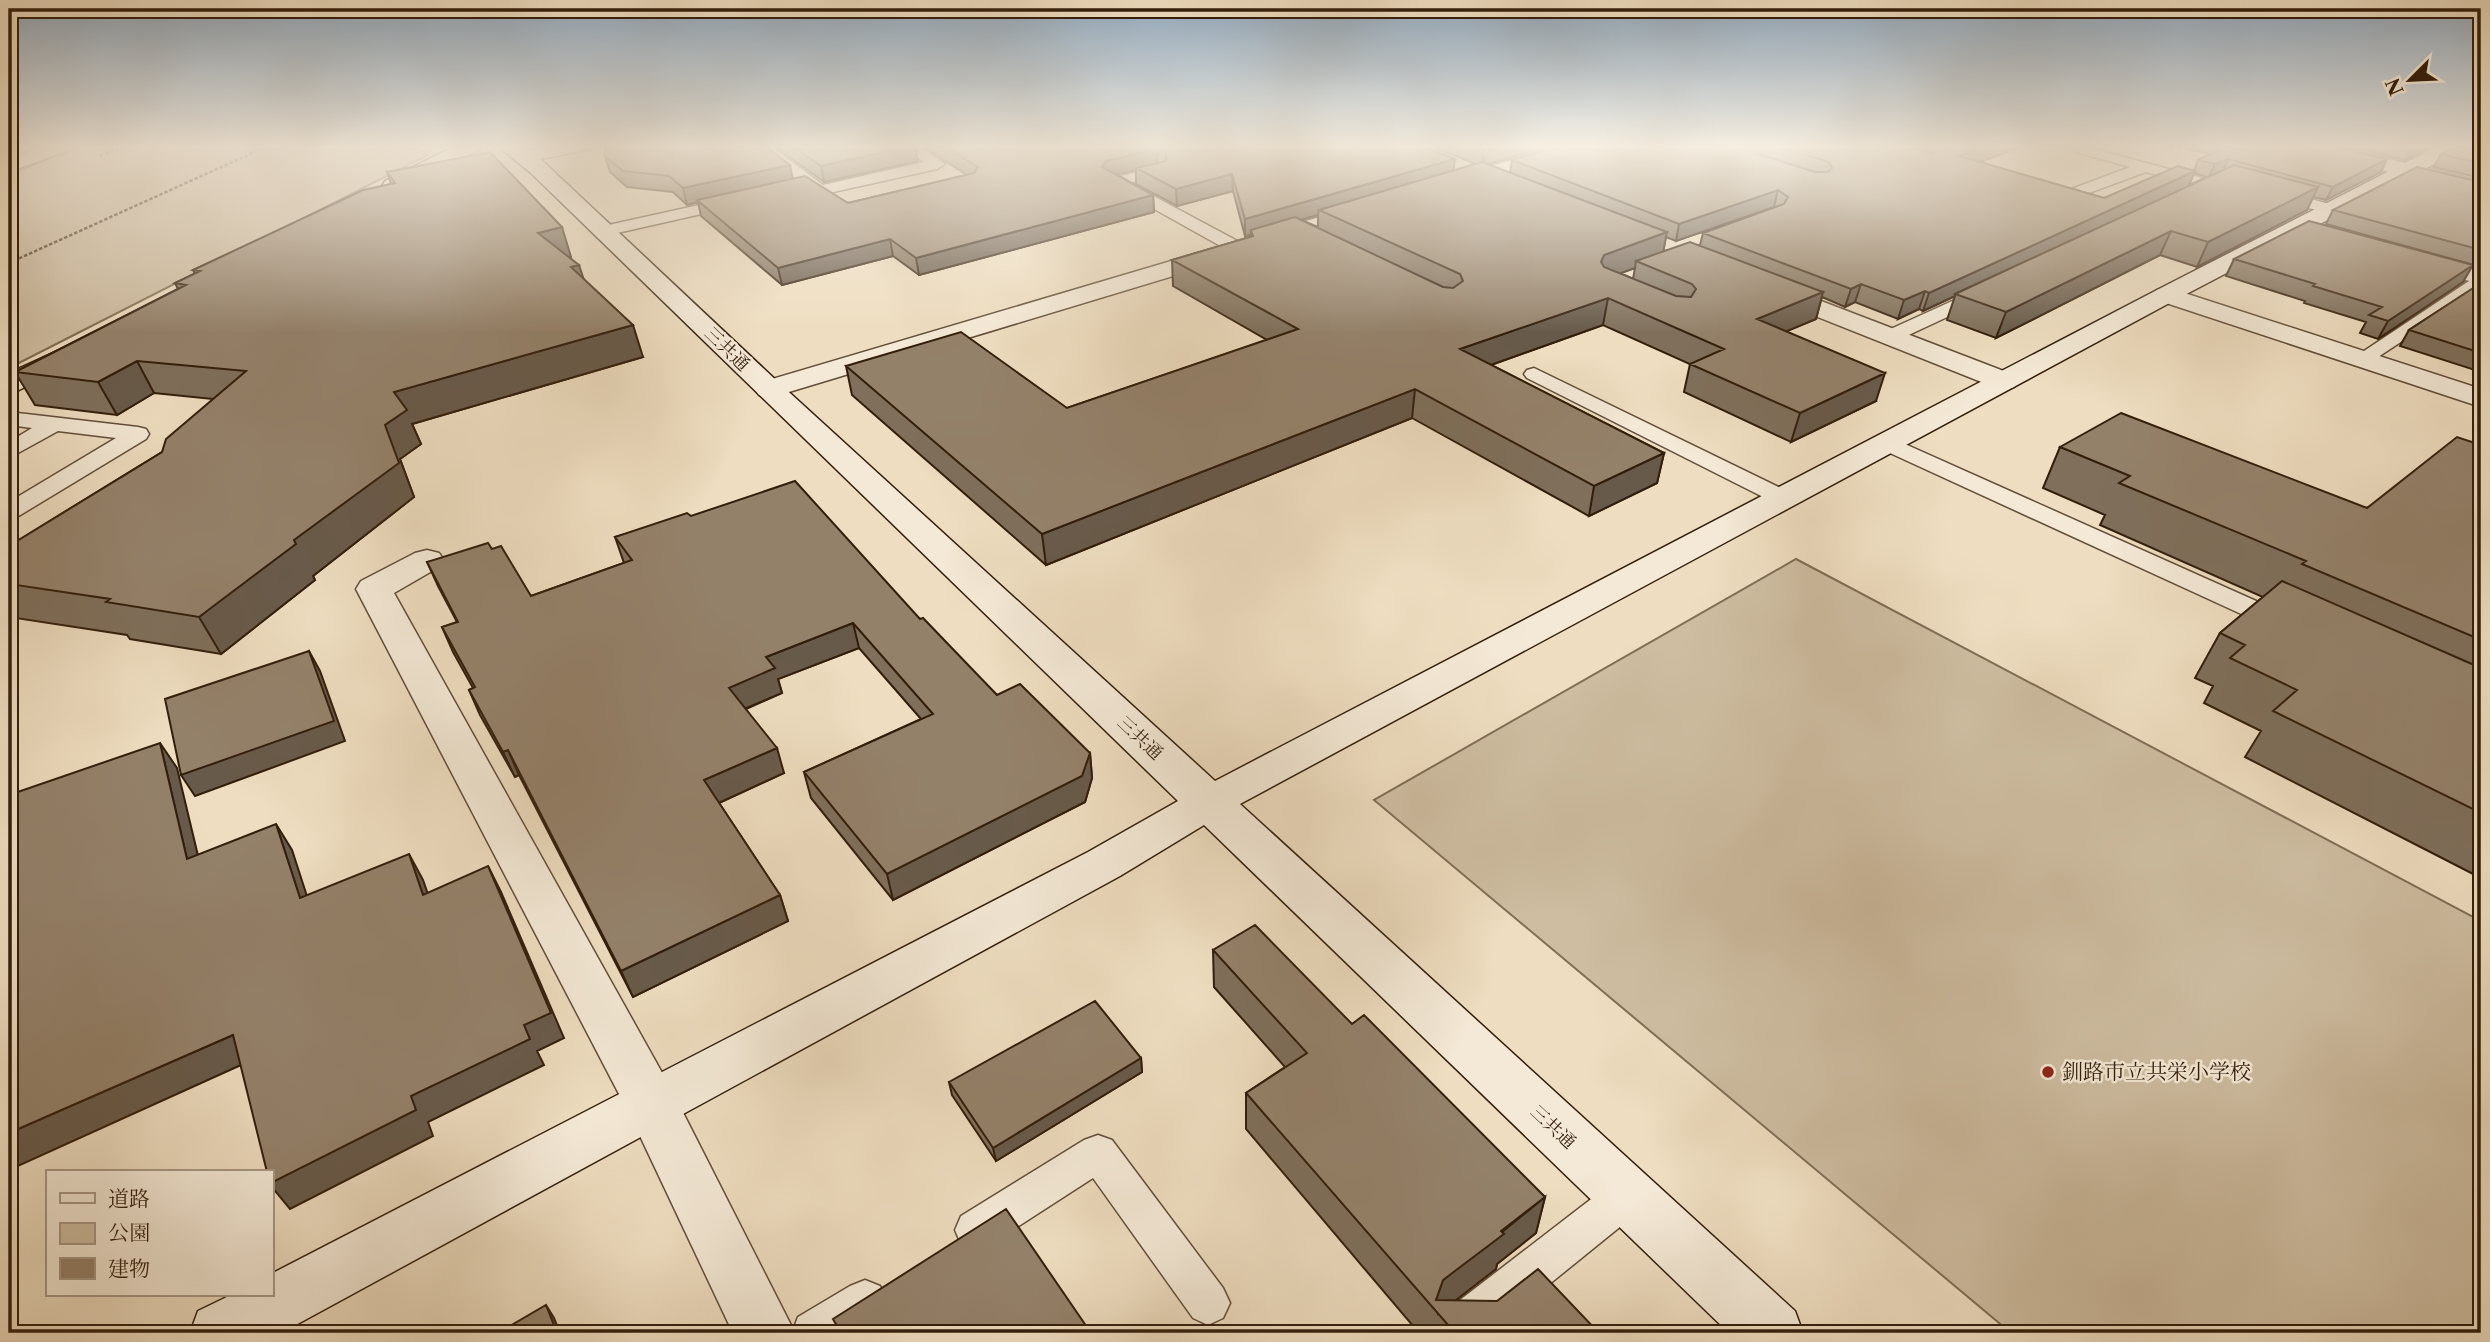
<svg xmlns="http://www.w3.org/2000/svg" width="2490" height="1342" viewBox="0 0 2490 1342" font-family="'Libre Caslon Text','Noto Serif JP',serif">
<rect width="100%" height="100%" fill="#eeddc0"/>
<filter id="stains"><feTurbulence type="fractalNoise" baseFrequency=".00286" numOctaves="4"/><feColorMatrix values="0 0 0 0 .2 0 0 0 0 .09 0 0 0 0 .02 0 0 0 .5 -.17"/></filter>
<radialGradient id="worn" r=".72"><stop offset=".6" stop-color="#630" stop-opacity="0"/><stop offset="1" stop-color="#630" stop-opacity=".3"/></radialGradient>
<path fill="#cebda1" stroke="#806e56" stroke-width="2" d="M 84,145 L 376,145 L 418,149 L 428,155 L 9,368 L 9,174 Z
M 1796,559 L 2481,921 L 2481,1333 L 2011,1333 L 1374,800 Z"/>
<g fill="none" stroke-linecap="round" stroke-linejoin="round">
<g stroke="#624e39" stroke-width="3">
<path id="lane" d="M 752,145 L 769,145 L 823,185 L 924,162 L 899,145 L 916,145 L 945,164 L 937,169 L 820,195 L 814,193 Z
M 2079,145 L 2217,182 L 2219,185 L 2211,190 L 2146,172 L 2078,197 L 2066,197 L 2064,194 L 2066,191 L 2130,167 L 2076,152 L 2074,149 Z
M 1158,167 L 1164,169 L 1166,172 L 1164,175 L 1129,183 L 1245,245 L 1248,249 L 1245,253 L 1233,253 L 1106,182 L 1108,179 Z
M 2273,189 L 2337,206 L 2339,209 L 2331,214 L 2267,197 L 2265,194 Z
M 735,197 L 743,202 L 741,205 L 604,236 L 595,231 L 604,226 Z
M 2481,276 L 2481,289 L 2369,363 L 2355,363 L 2352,359 L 2475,277 Z
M 1983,287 L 1992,293 L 1990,297 L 1898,340 L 1884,340 L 1881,336 L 1884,332 Z
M 1534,368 L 1791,493 L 1795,498 L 1791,503 L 1775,503 L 1527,378 L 1524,374 L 1527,370 Z
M 9,412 L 138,427 L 146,429 L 149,434 L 146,439 L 17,517 L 9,519 L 9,502 L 116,438 L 58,431 L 9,458 L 9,442 L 32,428 L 9,425 Z
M 1887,436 L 2292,617 L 2296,623 L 2292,629 L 2283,631 L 2274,629 L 1879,448 L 1876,443 L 1879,438 Z
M 1098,1135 L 1112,1140 L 1223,1288 L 1230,1303 L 1223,1318 L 1208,1325 L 1193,1318 L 1093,1178 L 991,1244 L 976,1250 L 961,1244 L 955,1230 L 961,1216 L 1084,1140 Z
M 1627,1177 L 1642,1183 L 1648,1196 L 1642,1209 L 1489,1333 L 1432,1333 L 1438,1317 L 1612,1183 Z
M 865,1280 L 880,1286 L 887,1301 C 870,1342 829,1333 792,1333 L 798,1317 L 850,1286 Z"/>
</g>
<g stroke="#624e39" stroke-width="3">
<path id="street" d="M 46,145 L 75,145 L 72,149 L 9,172 L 9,159 Z
M 551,145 L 593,145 L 590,149 L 526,162 L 519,160 L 516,156 L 519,152 Z
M 1562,145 L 1594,145 L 1591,149 L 1460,190 L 1444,190 L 1441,185 L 1444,180 Z
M 2295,145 L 2330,145 L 2481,181 L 2481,195 L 2298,149 Z
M 1367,203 L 1375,205 L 1378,210 L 1375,215 L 779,395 L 769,398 L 759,395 L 755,389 L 759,383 Z
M 2418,253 L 2481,269 L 2481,284 L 2409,265 L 2406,260 L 2409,255 Z
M 1769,281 L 2014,375 L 2018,381 L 2014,387 L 2004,390 L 1994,387 L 1760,294 L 1756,289 L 1760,284 Z
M 2166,287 L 2481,389 L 2481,407 L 2157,300 L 2153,295 L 2157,290 Z
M 427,550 L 439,553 L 444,560 L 439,567 L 394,593 L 670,1087 L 795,1333 L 733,1333 L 632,1119 L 356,589 L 361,581 L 415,553 Z"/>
</g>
<g stroke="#331e0c" stroke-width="3">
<path id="secondary" d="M 457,145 L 483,145 L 480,149 L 401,191 L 385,191 L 382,186 L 385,181 Z
M 496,145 L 521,145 L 533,152 L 779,383 L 1215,781 L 2157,290 L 2440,145 L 2466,145 L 2463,149 L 2175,300 L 1240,804 L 1795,1311 L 1803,1333 L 1729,1333 L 1204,825 L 1120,876 L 281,1333 L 190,1333 L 198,1311 L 231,1295 L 271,1295 L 271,1274 L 1088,852 L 1178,801 L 531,173 Z
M 66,347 L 76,349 L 80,355 L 76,361 L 19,390 L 9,393 L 9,373 Z"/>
</g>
<path stroke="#331e0c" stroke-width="2.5" stroke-dasharray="3.5 2" stroke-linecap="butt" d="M 100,156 L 127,145
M 9,263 L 270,145"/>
<use href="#lane" fill="#f4e9d6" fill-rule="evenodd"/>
<use href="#street" fill="#f4e9d6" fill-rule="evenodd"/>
<use href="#secondary" fill="#f4e9d6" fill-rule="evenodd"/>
</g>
<path fill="#7f6f5b" stroke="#331e0c" stroke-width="2" fill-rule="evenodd" d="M 773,145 L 915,145 L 918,161 L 824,182 Z
M 920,145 L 1419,145 L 1455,159 L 1453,171 L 1476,164 L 1428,145 L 1553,145 L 1488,164 L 1510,173 L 1512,160 L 1564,145 L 2026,145 L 1980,162 L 2104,198 L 2194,170 L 2198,160 L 2210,154 L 2189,149 L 2190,145 L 2328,145 L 2387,159 L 2381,172 L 2326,200 L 2313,197 L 2307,210 L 2197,267 L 2160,255 L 1996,338 L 1947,320 L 1955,296 L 1923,311 L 1919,309 L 1898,319 L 1855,302 L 1845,307 L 1822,297 L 1816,319 L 1787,331 L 1876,401 L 1791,442 L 1684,392 L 1690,364 L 1603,325 L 1491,365 L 1664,453 L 1657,483 L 1589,516 L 1412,418 L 1046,565 L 852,395 L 846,366 L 1067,408 L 1267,340 L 1173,286 L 1172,260 L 1251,237 L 1251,235 L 1245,236 L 1233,191 L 1177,206 L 1136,184 L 1136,170 L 1116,174 L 1153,195 L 1154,212 L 919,275 L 893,256 L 782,285 L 701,216 L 698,202 L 687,205 L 673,192 L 627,187 L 610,172 L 605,156 L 793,178 L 848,203 L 967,175 ZM 2194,173 L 2207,177 L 2189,185 ZM 1774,207 L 1703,233 L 1700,245 L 1663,251 L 1666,237 L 1676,241 ZM 1318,215 L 1318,227 L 1301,220 ZM 1635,268 L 1633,279 L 1620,273 Z
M 2341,145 L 2434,145 L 2405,160 Z
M 2481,145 L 2481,178 L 2434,167 L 2441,154 Z
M 387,172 L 571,257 L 569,257 L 583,278 L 643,357 L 412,424 L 421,444 L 400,459 L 414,497 L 313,576 L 315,580 L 221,654 L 130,639 L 127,635 L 9,617 L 9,546 L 162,452 L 213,399 L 154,393 L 117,415 L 35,405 L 15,372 L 178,289 L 175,283 L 195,274 L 193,270 L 391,184 Z
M 2481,182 L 2481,267 L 2326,224 L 2333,210 Z
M 2234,259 L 2463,282 L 2378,339 L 2360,333 L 2366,322 L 2304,303 L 2305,301 L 2226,276 Z
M 2481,283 L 2481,372 L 2400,346 L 2409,330 Z
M 2481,445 L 2481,878 L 2245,757 L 2261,731 L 2204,703 L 2213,686 L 2195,678 L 2220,633 L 2263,597 L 2100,525 L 2105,515 L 2043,488 L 2060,447 L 2367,508 Z
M 691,516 L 920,619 L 997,695 L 1090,753 L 1092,778 L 1085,802 L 893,900 L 811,798 L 804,772 L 921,719 L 859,648 L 778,679 L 782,693 L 746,709 L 784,773 L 719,803 L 780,895 L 788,921 L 633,997 L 519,775 L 515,777 L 480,715 L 469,690 L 473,688 L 453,652 L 442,627 L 457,622 L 438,586 L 427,562 L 492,549 L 531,596 L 624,563 L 615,537 Z
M 1213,950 L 1352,1024 L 1545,1197 L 1536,1233 L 1497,1264 L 1496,1269 L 1456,1300 L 1599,1333 L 1419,1333 L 1246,1129 L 1246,1093 L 1285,1067 L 1214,987 Z
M 1141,1058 L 1142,1072 L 996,1161 L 952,1095 L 949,1082 Z"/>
<path fill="#685a4a" stroke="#331e0c" stroke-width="2" d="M 915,145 L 918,161 L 824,182 L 821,166 Z
M 1503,145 L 1553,145 L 1482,166 L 1484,150 Z
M 1989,145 L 2026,145 L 1954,171 L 1959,156 Z
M 2416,145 L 2434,145 L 2405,160 L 2411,147 Z
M 1157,149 L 1157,164 L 1136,168 L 1136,170 L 1107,176 L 1102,167 L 1106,161 Z
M 1455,159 L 1453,175 L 1319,210 L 1318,215 L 1252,234 L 1251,230 L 1251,235 L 1245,236 L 1245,219 Z
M 2228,159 L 2222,173 L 2209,177 L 2215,164 Z
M 2387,159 L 2381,172 L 2326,200 L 2333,187 Z
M 790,165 L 793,181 L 697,200 L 698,202 L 687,205 L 683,188 Z
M 2195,171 L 2188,187 L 1955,294 L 1955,296 L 1923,311 L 1929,293 Z
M 1232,174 L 1233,191 L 1177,206 L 1176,189 Z
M 2318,187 L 2307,210 L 2197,267 L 2208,242 Z
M 1778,190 L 1774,207 L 1676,241 L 1679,224 Z
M 1153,195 L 1154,212 L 919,275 L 916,258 Z
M 562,227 L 571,257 L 548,262 L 538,233 Z
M 2171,231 L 2160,255 L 1996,338 L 2006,312 Z
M 1667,232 L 1662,258 L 1636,261 L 1635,268 L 1600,281 L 1601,262 L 1604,255 Z
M 890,239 L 893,256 L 782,285 L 778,268 Z
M 579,265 L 589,295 L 571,267 Z
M 2473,265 L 2463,282 L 2378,339 L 2388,321 Z
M 1861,284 L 1855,302 L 1845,307 L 1851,289 Z
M 1925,291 L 1919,309 L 1898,319 L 1904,300 Z
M 1823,292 L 1816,319 L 1751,346 L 1757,319 Z
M 1608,298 L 1603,325 L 1457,377 L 1460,349 Z
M 633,325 L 643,357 L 412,424 L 421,444 L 400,459 L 414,497 L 313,576 L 315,580 L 221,654 L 199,617 L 294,540 L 385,425 L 394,392 Z
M 137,361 L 154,393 L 117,415 L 98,382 Z
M 1885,373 L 1876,401 L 1791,442 L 1800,413 Z
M 1415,389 L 1412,418 L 1046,565 L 1042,534 Z
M 1664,453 L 1657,483 L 1589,516 L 1594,486 Z
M 853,623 L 859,648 L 778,679 L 782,693 L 737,712 L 729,688 L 766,657 Z
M 309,651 L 320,671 L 345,741 L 195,796 L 181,775 Z
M 160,743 L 177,768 L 205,885 L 187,859 Z
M 777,748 L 784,773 L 712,806 L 704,780 Z
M 508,750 L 519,775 L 515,777 L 503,752 Z
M 1090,753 L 1092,778 L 1085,802 L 893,900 L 887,874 Z
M 276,824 L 292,850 L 316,924 L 300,898 Z
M 409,854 L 423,880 L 437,920 L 423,895 Z
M 488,866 L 501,892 L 564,1038 L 537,1051 L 544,1065 L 428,1122 L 433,1136 L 290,1209 L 271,1186 L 271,1183 L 524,1025 Z
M 780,895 L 788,921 L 633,997 L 621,971 Z
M 233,1035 L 252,1060 L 9,1170 L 9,1133 Z
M 1141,1058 L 1142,1072 L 996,1161 L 993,1148 Z
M 1545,1197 L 1536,1233 L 1497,1264 L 1496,1269 L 1438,1314 L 1436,1300 L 1443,1280 Z
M 546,1305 L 554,1318 L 560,1333 L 557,1333 Z"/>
<path fill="#94816a" stroke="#331e0c" stroke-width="2" d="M 605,145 L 764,145 L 790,165 L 683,188 L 669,176 L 623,171 L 605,156 Z
M 791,145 L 915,145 L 821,166 Z
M 942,145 L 1419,145 L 1455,159 L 1245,219 L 1232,174 L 1176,189 L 1136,168 L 1166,161 L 1166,152 L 1157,149 L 1106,161 L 1102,167 L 1153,195 L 916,258 L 890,239 L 778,268 L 697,200 L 805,176 L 848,203 L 974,173 L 978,167 Z
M 1469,145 L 1503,145 L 1484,150 Z
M 1564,145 L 1730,145 L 1815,172 L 1828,172 L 1832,168 L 1829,162 L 1777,145 L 1906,145 L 1933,153 L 1944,146 L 1944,145 L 1989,145 L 1959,156 L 2104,198 L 2178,166 L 2195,171 L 1929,293 L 1925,291 L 1904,300 L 1861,284 L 1851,289 L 1703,233 L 1784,204 L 1788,197 L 1778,190 L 1679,224 L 1512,160 Z
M 2229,145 L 2328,145 L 2387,159 L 2333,187 L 2228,159 L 2215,164 L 2198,160 L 2231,145 Z
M 2401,145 L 2416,145 L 2411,147 Z
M 2459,145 L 2481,145 L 2481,164 L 2441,154 Z
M 490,152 L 562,227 L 538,233 L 579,265 L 571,267 L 633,325 L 394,392 L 407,410 L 385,425 L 399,463 L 294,540 L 296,544 L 199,617 L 106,602 L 110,599 L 9,584 L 9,546 L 162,452 L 166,439 L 246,371 L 137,361 L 98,382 L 15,372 L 186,285 L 175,283 L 200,271 L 193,270 L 363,190 L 395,183 L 387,172 Z
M 1482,162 L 1667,232 L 1604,255 L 1601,262 L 1604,267 L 1676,296 L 1691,297 L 1696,289 L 1692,284 L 1636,261 L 1690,242 L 1823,292 L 1757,319 L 1885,373 L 1800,413 L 1690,364 L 1724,349 L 1608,298 L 1460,349 L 1664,453 L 1594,486 L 1415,389 L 1042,534 L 846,366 L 961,332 L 1067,408 L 1298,329 L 1172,260 L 1253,236 L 1251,230 L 1295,217 L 1443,287 L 1453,288 L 1463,281 L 1460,274 L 1319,210 Z
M 2234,165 L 2318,187 L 2208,242 L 2171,231 L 2006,312 L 1955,294 Z
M 2417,167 L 2481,182 L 2481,250 L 2333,210 Z
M 2309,221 L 2473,265 L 2388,321 L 2369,315 L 2382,307 L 2313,286 L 2315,284 L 2234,259 Z
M 2481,283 L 2481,353 L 2409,330 Z
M 2121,413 L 2367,508 L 2457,437 L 2481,445 L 2481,640 L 2302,564 L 2306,561 L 2119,483 L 2130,476 L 2060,447 Z
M 795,481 L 920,619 L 923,618 L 997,695 L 1020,684 L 1090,753 L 1082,776 L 887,874 L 804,772 L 933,714 L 853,623 L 766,657 L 775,668 L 729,688 L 777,748 L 704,780 L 780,895 L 621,971 L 508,750 L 503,752 L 469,690 L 475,687 L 442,627 L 458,622 L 427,562 L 488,543 L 492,549 L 501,546 L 531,596 L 632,560 L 615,537 L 687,513 L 691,516 Z
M 2282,581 L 2481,668 L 2481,813 L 2273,711 L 2297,690 L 2230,658 L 2245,645 L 2220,633 Z
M 309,651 L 334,721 L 181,775 L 165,699 Z
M 160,743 L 187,859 L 276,824 L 300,898 L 409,854 L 423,895 L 488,866 L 551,1013 L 524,1025 L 530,1039 L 411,1096 L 416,1110 L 271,1183 L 271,1172 L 267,1172 L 233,1035 L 9,1133 L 9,795 Z
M 1255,925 L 1352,1024 L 1364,1015 L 1545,1197 L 1501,1231 L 1504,1234 L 1443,1280 L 1436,1300 L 1497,1301 L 1538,1269 L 1599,1333 L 1455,1333 L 1246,1093 L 1307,1053 L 1213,950 Z
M 1095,1001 L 1141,1058 L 993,1148 L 949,1082 Z
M 1006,1209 L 1091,1333 L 841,1333 L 833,1319 Z
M 546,1305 L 557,1333 L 498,1333 Z"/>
<linearGradient id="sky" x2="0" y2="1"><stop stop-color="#91aac0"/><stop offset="0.44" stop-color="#f7f0e3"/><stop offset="1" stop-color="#f7f0e3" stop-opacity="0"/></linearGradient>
<rect width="2490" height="333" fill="url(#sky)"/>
<circle fill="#8f2418" stroke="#f4e9d6" stroke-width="2.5" cx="2048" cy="1072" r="7"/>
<g text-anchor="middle" stroke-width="5" stroke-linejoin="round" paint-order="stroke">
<g font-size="18" fill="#331e0c" stroke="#f4e9d6">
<text transform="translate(727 349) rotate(44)" y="6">三共通</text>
<text transform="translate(1140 738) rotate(43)" y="6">三共通</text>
<text transform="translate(1553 1127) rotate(43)" y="6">三共通</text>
</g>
<g font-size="21" fill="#331e0c" stroke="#f4e9d6" text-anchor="start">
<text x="2062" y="1079">釧路市立共栄小学校</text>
</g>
</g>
<rect width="2490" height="1342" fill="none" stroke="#eeddc0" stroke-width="35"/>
<rect x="10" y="10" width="2469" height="1321" fill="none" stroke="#331e0c" stroke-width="3.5"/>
<rect x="18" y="18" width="2455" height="1307" fill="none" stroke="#331e0c" stroke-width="2"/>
<rect x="46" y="1170" width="228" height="126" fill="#f4e9d6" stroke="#a79885" stroke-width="2"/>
<rect x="60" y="1193" width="35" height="10" fill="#f4e9d6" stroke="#a79885" stroke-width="2"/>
<text x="108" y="1206" font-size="21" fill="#331e0c">道路</text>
<rect x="60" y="1223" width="35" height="21" fill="#cebda1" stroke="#a79885" stroke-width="2"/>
<text x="108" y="1240" font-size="21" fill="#331e0c">公園</text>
<rect x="60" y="1258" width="35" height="21" fill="#94816a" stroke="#a79885" stroke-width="2"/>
<text x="108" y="1276" font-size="21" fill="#331e0c">建物</text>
<g transform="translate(2410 80) rotate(246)" stroke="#f4e9d6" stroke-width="5" paint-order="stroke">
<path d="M0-5L12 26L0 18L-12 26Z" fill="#331e0c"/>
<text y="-10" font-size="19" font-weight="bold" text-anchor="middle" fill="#331e0c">N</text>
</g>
<rect width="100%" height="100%" filter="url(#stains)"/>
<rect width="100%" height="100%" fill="url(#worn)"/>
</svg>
